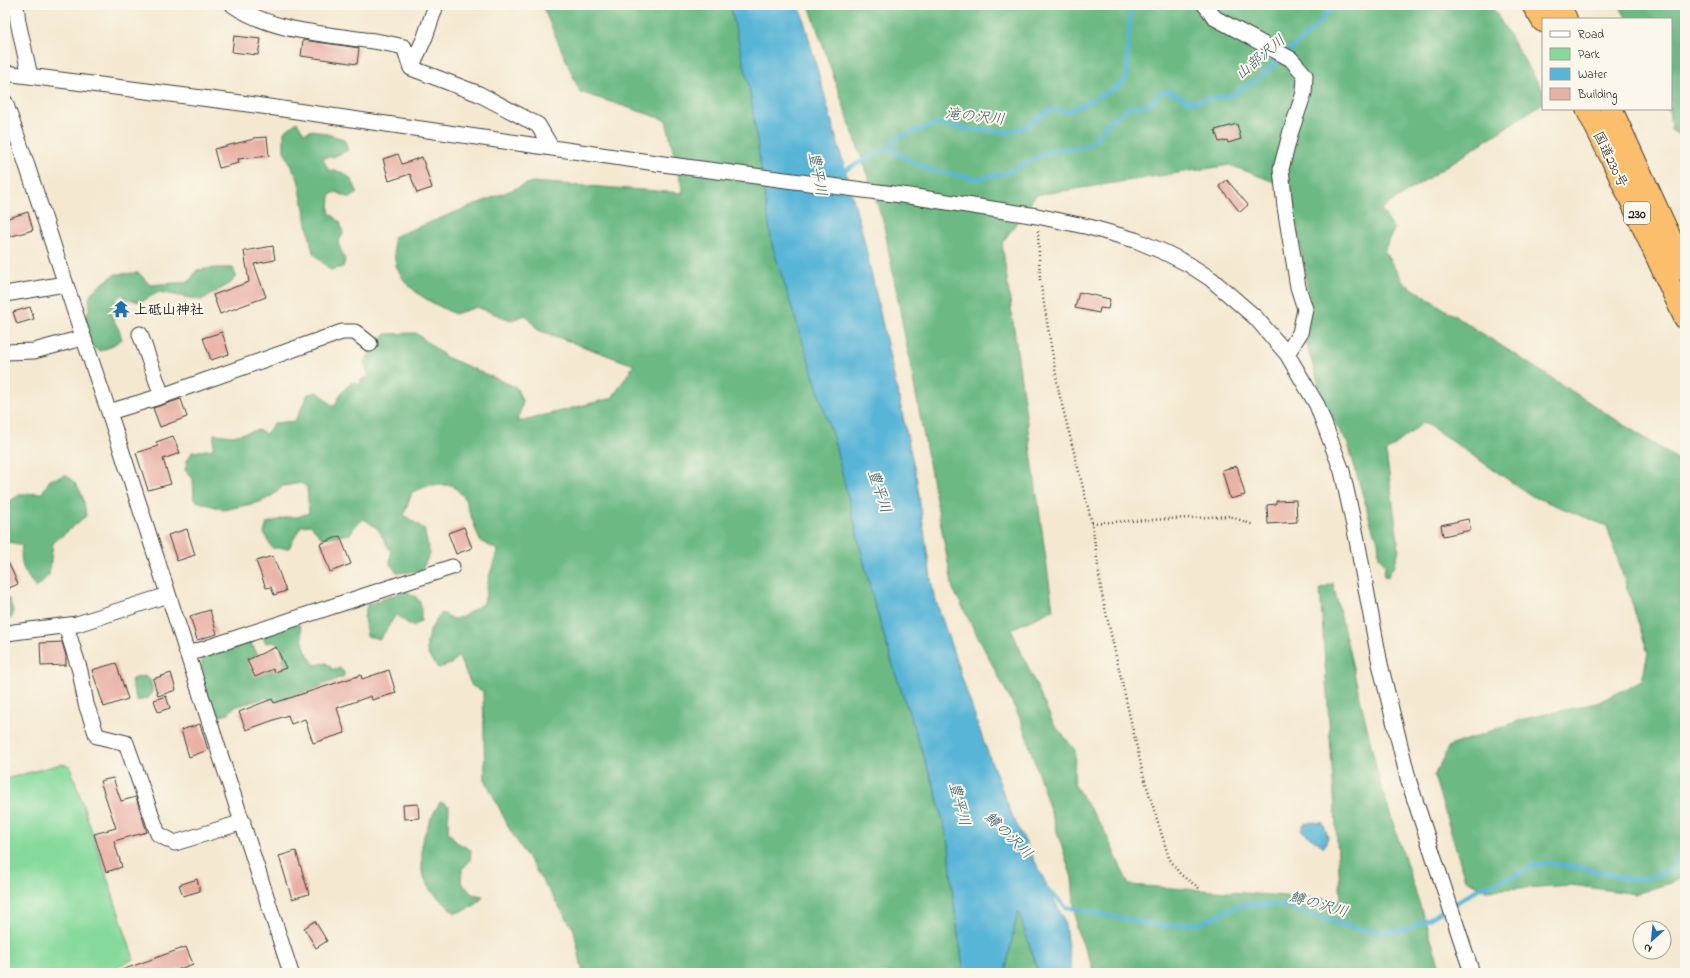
<svg xmlns="http://www.w3.org/2000/svg" width="1690" height="978" viewBox="0 0 1690 978" font-family="'Indie Flower','Klee One',sans-serif">
<rect width="100%" height="100%" fill="#fbf7ec"/>
<filter id="ink" filterUnits="userSpaceOnUse"><feTurbulence type="fractalNoise" baseFrequency=".025" numOctaves="2"/><feDisplacementMap in="SourceGraphic" scale="8" xChannelSelector="R" yChannelSelector="G"/><feConvolveMatrix kernelMatrix="1 2 1 2 8 2 1 2 1" color-interpolation-filters="sRGB"/></filter>
<filter id="wash" filterUnits="userSpaceOnUse"><feTurbulence type="fractalNoise" baseFrequency=".012" numOctaves="4" result="noise"/><feDisplacementMap in="SourceGraphic" scale="16" xChannelSelector="R" yChannelSelector="G"/><feGaussianBlur stdDeviation="0.9" result="paint"/><feColorMatrix in="noise" values="0 0 0 0 0 0 0 0 0 0 0 0 0 0 0 0 0 1.4 0 .05"/><feComposite in="paint" operator="in"/></filter>
<g filter="url(#wash)">
<rect width="100%" height="100%" fill="#f4e8d0"/>
<path fill="#85d99b" stroke="#507a5c" d="M 61,764 L 70,766 L 134,959 L 102,973 L 5,973 L 5,779 Z"/>
<path fill="#6cb983" stroke="#446a50" d="M 542,5 L 730,5 L 872,595 L 895,672 L 934,786 L 949,844 L 953,898 L 964,973 L 583,973 L 574,930 L 510,830 L 485,779 L 483,691 L 472,686 L 458,656 L 451,664 L 438,668 C 436,665 432,661 430,658 C 421,643 432,624 442,613 L 454,619 L 462,617 L 484,603 L 489,577 L 498,550 L 480,541 L 464,497 L 452,485 L 431,485 L 412,492 L 404,515 L 424,529 L 430,554 L 421,571 L 397,573 L 390,564 L 391,552 L 378,529 L 364,519 L 357,524 L 350,534 L 322,538 L 311,525 L 301,526 L 289,548 L 272,548 L 264,533 L 267,523 L 288,517 L 297,517 L 309,513 L 307,487 L 301,483 L 283,486 L 272,496 L 260,502 L 224,510 L 194,500 L 193,479 L 185,470 L 187,461 L 192,452 L 213,449 L 214,434 L 233,436 L 258,430 L 266,434 L 274,423 L 295,421 L 308,394 L 318,392 L 334,407 L 342,392 L 352,382 L 359,385 L 362,379 L 369,377 L 364,361 L 386,334 L 416,333 L 446,357 L 516,387 L 523,402 L 517,422 L 612,398 L 634,365 L 538,330 L 526,315 L 511,320 L 477,307 L 455,314 C 432,303 405,291 396,265 C 394,257 394,245 393,237 L 532,182 L 683,193 L 666,120 L 580,92 Z
M 809,5 L 1491,5 L 1543,91 L 1543,103 L 1381,209 L 1394,229 L 1384,251 L 1404,283 L 1677,459 L 1685,455 L 1685,878 L 1636,894 L 1572,885 L 1486,890 L 1465,879 L 1434,776 L 1449,746 L 1524,719 L 1597,703 L 1642,681 L 1648,653 L 1607,526 L 1532,496 L 1424,422 L 1386,452 L 1399,549 L 1394,567 L 1390,571 L 1388,577 L 1384,576 L 1385,564 L 1379,557 L 1378,538 L 1374,534 L 1348,444 L 1327,410 L 1306,343 L 1311,308 L 1290,188 L 1230,165 L 1036,195 L 1002,243 L 1053,610 L 1011,629 L 1053,723 L 1075,750 L 1074,784 L 1104,830 L 1129,885 L 1341,900 L 1320,589 L 1333,583 L 1380,783 L 1442,973 L 1095,973 L 1076,928 L 1072,878 L 1021,720 L 953,589 L 883,221 Z
M 1619,5 L 1685,5 L 1685,139 L 1671,130 L 1669,109 L 1671,109 L 1671,19 L 1627,19 Z
M 297,122 L 304,133 L 313,130 L 344,139 L 348,150 L 333,157 L 323,158 L 328,170 C 347,171 351,177 358,193 L 350,198 L 336,192 L 330,195 L 329,212 L 340,222 L 343,233 L 338,243 L 345,260 L 343,267 L 330,270 L 313,253 L 298,179 L 284,151 L 284,132 Z
M 216,268 L 233,268 L 236,276 L 231,283 L 201,300 L 159,292 L 141,302 L 126,299 L 122,294 L 116,300 L 111,315 L 119,330 L 122,339 L 110,347 L 100,351 L 90,346 L 85,319 L 90,307 L 89,298 L 93,291 L 115,274 L 139,273 L 150,285 L 189,282 L 197,270 Z
M 66,475 C 81,487 84,497 86,516 L 53,543 L 49,575 L 36,588 C 24,571 19,566 22,545 L 5,541 L 5,504 L 21,494 L 42,493 L 50,480 Z
M 405,591 C 423,599 421,603 421,621 L 413,627 L 396,615 L 380,639 L 367,636 L 364,618 L 367,605 Z
M 5,597 L 9,599 L 13,610 L 12,618 L 5,619 Z
M 298,623 C 303,630 301,640 305,648 C 306,653 312,662 316,665 L 327,663 L 332,669 L 336,670 L 339,668 L 344,672 L 344,676 L 280,703 L 266,698 L 234,707 C 229,715 225,716 216,715 C 208,700 198,673 203,657 L 222,651 L 230,643 L 250,642 L 264,664 L 268,665 L 284,658 L 280,646 L 274,642 L 266,643 L 262,636 Z
M 144,676 L 150,680 L 152,686 L 152,694 L 148,698 L 137,701 L 131,682 L 132,679 Z
M 440,802 L 449,806 L 448,831 L 456,842 L 471,850 L 470,861 L 462,869 L 461,882 L 472,894 L 483,896 C 477,907 466,910 455,913 L 430,890 L 422,872 L 422,841 L 431,818 Z
M 1018,910 L 1039,973 L 1005,973 Z"/>
<path fill="#59b5d7" stroke="#3a687a" d="M 730,5 L 799,5 L 802,14 L 863,235 L 916,476 L 933,592 L 983,740 L 1011,813 L 1064,920 L 1072,973 L 1039,973 L 1018,911 L 1005,973 L 964,973 L 953,898 L 949,844 L 934,786 L 895,672 L 872,595 L 835,444 L 772,245 L 749,86 Z
M 1312,822 L 1323,823 L 1328,837 L 1324,847 L 1301,830 L 1304,824 Z"/>
<g fill="none" stroke-linecap="round" stroke-linejoin="round">
<path stroke="#59b5d7" stroke-width="4.5" d="M 887,148 L 930,170 L 976,179 L 1007,173 L 1049,151 L 1089,146 L 1106,125 L 1129,107 L 1143,106 L 1152,102 L 1161,92 L 1169,91 L 1190,102 L 1232,95 L 1258,79 L 1307,35 L 1335,5
M 841,172 L 887,148 L 900,136 L 940,123 L 967,129 L 1008,132 L 1025,127 L 1050,110 L 1070,111 L 1116,88 L 1126,79 L 1131,5
M 1046,888 L 1066,907 L 1160,926 L 1201,923 L 1233,908 L 1248,904 L 1287,906 L 1314,916 L 1359,929 L 1386,932 L 1407,929 L 1427,920 L 1480,888 L 1517,875 L 1532,866 L 1549,863 L 1588,869 L 1629,879 L 1649,878 L 1670,870 L 1685,851"/>
</g>
<g id="blocks">
<path fill="#e9b0a4" d="M 234,36 L 261,39 L 258,55 L 232,52 Z
M 303,40 L 359,48 L 357,64 L 301,56 Z
M 1237,124 L 1241,139 L 1228,143 L 1227,140 L 1219,142 L 1215,130 Z
M 267,137 L 269,156 L 238,159 L 239,163 L 219,168 L 214,149 L 254,139 L 253,138 Z
M 398,154 L 402,164 L 422,157 L 432,188 L 417,193 L 410,174 L 389,181 L 383,159 Z
M 1227,180 L 1248,205 L 1240,212 L 1219,186 Z
M 28,212 L 33,230 L 5,238 L 5,219 Z
M 273,246 L 275,260 L 254,264 L 266,297 L 220,314 L 213,295 L 249,282 L 244,251 Z
M 1079,292 L 1110,299 L 1108,309 L 1100,308 L 1099,313 L 1075,308 Z
M 30,307 L 34,319 L 17,324 L 13,312 Z
M 222,332 L 229,354 L 211,360 L 203,338 Z
M 181,399 L 187,417 L 160,427 L 153,408 Z
M 173,436 L 180,453 L 163,459 L 171,484 L 148,490 L 136,453 L 158,446 L 156,442 Z
M 1237,466 L 1245,495 L 1230,499 L 1222,470 Z
M 1296,500 L 1297,522 L 1268,524 L 1267,505 L 1276,504 L 1276,501 Z
M 1468,519 L 1471,530 L 1443,536 L 1441,525 Z
M 464,527 L 472,548 L 456,554 L 448,533 Z
M 187,529 L 195,555 L 177,561 L 168,535 Z
M 340,536 L 351,564 L 330,572 L 320,544 Z
M 5,555 L 18,584 L 5,590 Z
M 273,556 L 286,591 L 274,595 L 271,587 L 266,588 L 256,561 Z
M 210,610 L 217,634 L 197,640 L 190,616 Z
M 62,642 L 66,656 L 66,665 L 41,666 L 40,643 Z
M 276,647 L 286,668 L 274,672 L 273,669 L 255,677 L 247,660 Z
M 116,663 L 128,699 L 104,707 L 92,670 Z
M 389,670 L 396,693 L 372,700 L 371,696 L 337,708 L 345,733 L 313,743 L 305,719 L 291,724 L 288,715 L 246,730 L 239,712 L 272,699 L 274,703 L 361,675 L 362,679 Z
M 171,673 L 176,690 L 158,696 L 153,679 Z
M 166,696 L 170,708 L 158,712 L 154,700 Z
M 200,724 L 208,750 L 189,757 L 181,730 Z
M 113,778 L 121,801 L 136,797 L 147,832 L 114,841 L 122,867 L 106,872 L 94,834 L 116,828 L 100,781 Z
M 418,804 L 419,818 L 404,819 L 403,805 Z
M 296,851 L 309,894 L 292,899 L 279,856 Z
M 197,879 L 200,891 L 183,896 L 179,885 Z
M 315,921 L 327,941 L 316,948 L 304,928 Z
M 186,947 L 193,964 L 169,973 L 119,973 L 119,971 Z"/>
</g>
</g>
<g filter="url(#ink)">
<use href="#blocks" fill-opacity="0" stroke="#3c3b37" stroke-width="1"/>
<g fill="none" stroke-linecap="round" stroke-linejoin="round">
<g stroke="#3c3b37" stroke-width="17">
<path id="minor" d="M 16,5 L 18,22 L 30,76
M 233,5 C 271,31 320,33 365,40 C 378,41 391,44 404,47 L 411,68 L 479,94 L 538,125 L 551,147
M 1205,5 L 1215,18 L 1291,59 L 1305,75 L 1304,93 L 1291,131 L 1281,169 L 1285,207 L 1298,287 L 1305,309 L 1300,333 L 1287,354
M 411,68 L 425,37 L 436,5
M 5,73 L 241,103 L 663,164 L 909,196 L 1037,216 L 1089,227 L 1135,240 L 1164,252 L 1188,264 L 1211,279 L 1256,318 L 1287,354 L 1317,405 L 1342,471 L 1356,535 L 1380,664 L 1409,782 L 1472,973
M 5,102 C 42,205 72,309 109,412 L 291,973
M 5,294 L 65,284
M 140,334 L 162,396
M 5,352 L 34,351 L 82,338
M 109,412 L 162,396 L 342,332 L 355,332 L 370,344
M 66,626 L 80,671 L 86,704 L 97,736 L 126,743 L 158,834 L 175,843 L 243,822
M 5,634 L 14,632 L 77,624 L 168,595
M 188,654 L 452,567"/>
</g>
<g stroke="#3c3b37" stroke-width="24">
<path id="highway" d="M 1533,5 L 1543,21
M 1559,5 L 1566,19
M 1587,109 L 1613,161 L 1685,318
M 1611,109 L 1685,270"/>
</g>
<path stroke="#3c3b37" stroke-width="2.5" stroke-dasharray="1 3" stroke-linecap="butt" d="M 1038,231 L 1040,280 L 1059,393 L 1092,523 L 1102,595 L 1143,774 L 1169,858 L 1180,874 L 1199,888
M 1092,523 L 1229,516 L 1254,525"/>
<use href="#minor" stroke="#fff" stroke-width="15"/>
<use href="#highway" stroke="#fabe6d" stroke-width="22"/>
</g>
</g>
<defs>
<g id="temple-bare" transform="scale(1.38)"><path d="M0-6L5-2H3V0L6.5 2.5H4V6H1.5V3h-3V6H-4V2.5H-6.5L-3 0V-2H-5Z" fill="#1f6fb2" stroke="#fbf7ec" stroke-width="2.5" paint-order="stroke"/></g>
</defs>
<g fill-rule="evenodd">
<use href="#temple-bare" x="121" y="309"/>
</g>
<g text-anchor="middle" stroke-width="4" stroke-linejoin="round" paint-order="stroke">
<rect fill="#fbf7ec" stroke="#5f5e5a" stroke-width="1" x="1624" y="202" width="26" height="22" rx="3"/>
<g font-size="13" font-weight="bold" fill="#1c1c1c">
<text x="1637" y="218">230</text>
</g>
<g font-size="14" fill="#1c1c1c" stroke="#fbf7ec">
<text transform="translate(1611 159) rotate(64)" y="5">国道230号</text>
</g>
<g font-size="14" font-weight="bold" fill="#1c1c1c" stroke="#fbf7ec" text-anchor="start">
<text x="134" y="314">上砥山神社</text>
</g>
<g font-size="15" font-style="italic" fill="#345967" stroke="#fbf7ec">
<text transform="translate(1260 57) rotate(-40)" y="5">山部沢川</text>
<text transform="translate(975 116) rotate(6)" y="5">滝の沢川</text>
<text transform="translate(818 174) rotate(80)" y="5">豊平川</text>
<text transform="translate(880 491) rotate(72)" y="5">豊平川</text>
<text transform="translate(960 804) rotate(76)" y="5">豊平川</text>
<text transform="translate(1009 835) rotate(44)" y="5">鱒の沢川</text>
<text transform="translate(1319 904) rotate(16)" y="5">鱒の沢川</text>
</g>
</g>
<rect width="1690" height="978" fill="none" stroke="#fbf7ec" stroke-width="20"/>
<rect x="1542" y="18" width="130" height="92" fill="#fbf7ec" stroke="#a29f99"/>
<rect x="1550" y="31" width="20" height="6" fill="#ffffff" stroke="#a29f99"/>
<text x="1578" y="38" font-size="12" fill="#1c1c1c">Road</text>
<rect x="1550" y="48" width="20" height="12" fill="#85d99b" stroke="#a29f99"/>
<text x="1578" y="58" font-size="12" fill="#1c1c1c">Park</text>
<rect x="1550" y="68" width="20" height="12" fill="#59b5d7" stroke="#a29f99"/>
<text x="1578" y="78" font-size="12" fill="#1c1c1c">Water</text>
<rect x="1550" y="88" width="20" height="12" fill="#e9b0a4" stroke="#a29f99"/>
<text x="1578" y="98" font-size="12" fill="#1c1c1c">Building</text>
<g transform="translate(1652 940) rotate(207)"><circle r="19" fill="#fbf7ec" stroke="#a29f99"/>
<path d="M0-3L7 15L0 10L-7 15Z" fill="#1f6fb2"/>
<text y="-6" font-size="11" font-weight="bold" text-anchor="middle" fill="#1c1c1c">N</text>
</g>
</svg>
